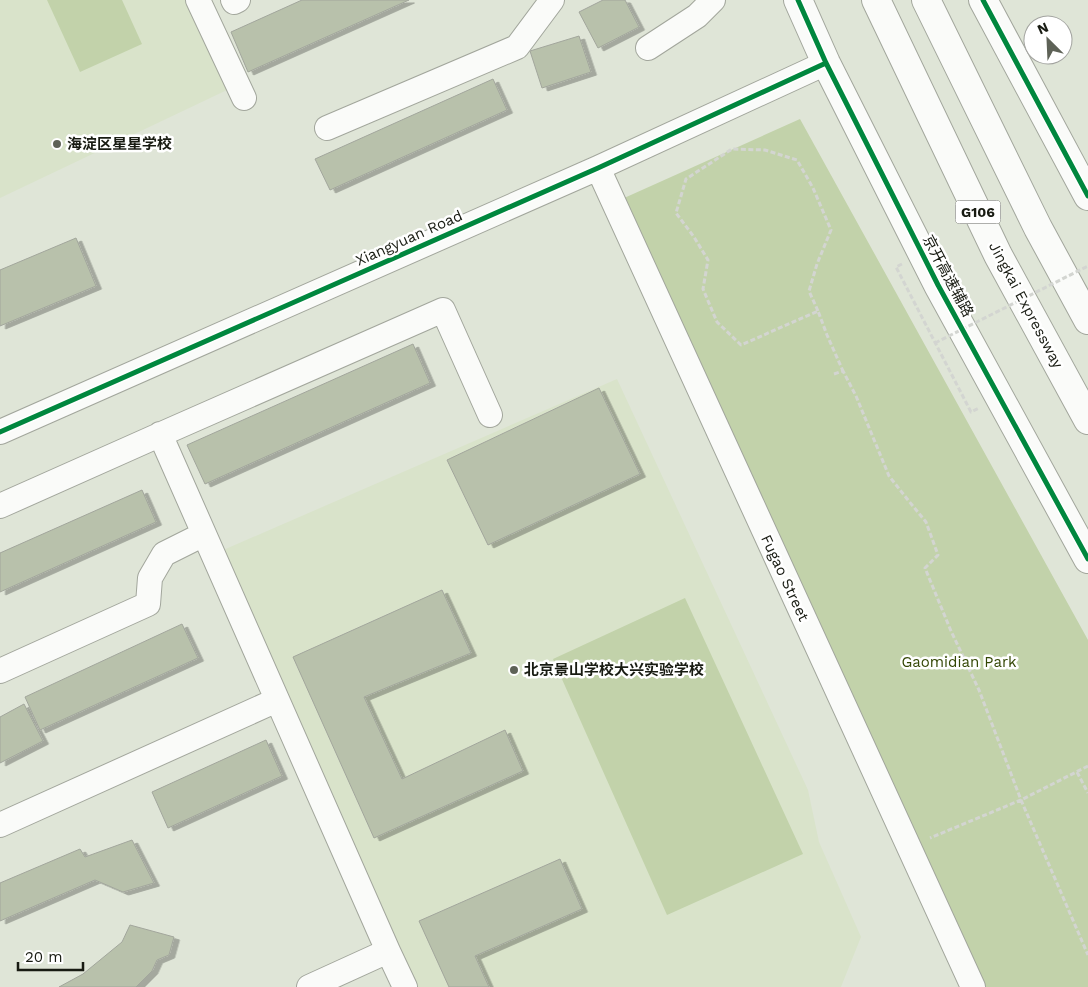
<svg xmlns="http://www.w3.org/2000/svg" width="1088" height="987" viewBox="0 0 1088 987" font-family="'Work Sans','Noto Sans SC',sans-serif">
<defs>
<filter id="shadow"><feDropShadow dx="5.5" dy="3" stdDeviation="0" flood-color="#0004"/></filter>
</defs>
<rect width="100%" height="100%" fill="#dfe5d7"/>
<path fill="#d9e3ca" d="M 0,0 L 185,0 L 227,90 L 0,198 Z
M 617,379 L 808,790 L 819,842 L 861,937 L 841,987 L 418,987 L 221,551 Z"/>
<path fill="#c2d2aa" d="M 47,0 L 122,0 L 142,44 L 80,72 Z
M 800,119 L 1088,640 L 1088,987 L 973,987 L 613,203 Z
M 685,598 L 803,854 L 667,915 L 553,659 Z"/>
<path fill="#b8c1ab" stroke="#a2a69c" filter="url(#shadow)" d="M 302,0 L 409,0 L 248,72 L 231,32 Z
M 603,0 L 625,0 L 639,27 L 598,48 L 579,12 Z
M 579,36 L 591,72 L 542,88 L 530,51 Z
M 493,79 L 507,110 L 330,190 L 315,159 Z
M 76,238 L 96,286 L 0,326 L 0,270 Z
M 413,344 L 430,383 L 205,484 L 187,445 Z
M 599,388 L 640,474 L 488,545 L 447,460 Z
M 142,490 L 156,522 L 0,592 L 0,553 Z
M 442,590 L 471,653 L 364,697 L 402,779 L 505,730 L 523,771 L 374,838 L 293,657 Z
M 182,624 L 198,658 L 40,730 L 25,697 Z
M 24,704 L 43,741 L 0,763 L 0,717 Z
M 266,740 L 282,776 L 168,828 L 152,792 Z
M 132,840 L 154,883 L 123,892 L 95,880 L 0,921 L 0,883 L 80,849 L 85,857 Z
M 560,859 L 582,909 L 475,956 L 489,987 L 449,987 L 419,921 Z
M 130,925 L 174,937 L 169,955 L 157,960 L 152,971 L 136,987 L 59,987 L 83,974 L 122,942 Z"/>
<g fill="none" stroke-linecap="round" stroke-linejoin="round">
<g stroke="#a2a69c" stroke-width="26">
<path id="minor" d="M 198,0 L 244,98
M 233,0 L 234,2 L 238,0
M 648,48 L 697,16 L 713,0
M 327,128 L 517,47 L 552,0
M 598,168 L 973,987
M 0,432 L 598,168 L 826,63
M 160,434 L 388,951 L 405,987
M 0,506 L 166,432 L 443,310 L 490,415
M 0,671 L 148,604 L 150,578 L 164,554 L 204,534
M 0,825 L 277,700
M 309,987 L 388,951"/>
</g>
<g stroke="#a2a69c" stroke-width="30">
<path id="major" d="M 798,0 L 826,63 L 938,285 L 1088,559
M 983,0 L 1088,196"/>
</g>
<g stroke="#a2a69c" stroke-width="30">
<path id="highway" d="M 876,0 L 998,255 L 1088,420
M 926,0 L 1038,228 L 1088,320"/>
</g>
<path stroke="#d3d5d1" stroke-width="3" stroke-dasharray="5 2.5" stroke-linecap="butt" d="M 902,264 L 896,267 L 971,412 L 979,408
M 818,311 L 809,291 L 817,264 L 831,230 L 813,188 L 797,160 L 765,150 L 732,149 L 686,179 L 676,213 L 694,237 L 708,260 L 703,289 L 717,322 L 741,345 L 818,311 L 827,335 L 843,371
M 834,374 L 843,371 L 856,396 L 889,476 L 908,500 L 926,522 L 938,555 L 925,568 L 951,631 L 979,690 L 1021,800 L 930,838
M 1088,766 L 1021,800 L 1088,955
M 1077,772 L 1088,793"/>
<use href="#minor" stroke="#fafbf9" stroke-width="24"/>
<use href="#major" stroke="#fafbf9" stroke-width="28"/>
<use href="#highway" stroke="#fafbf9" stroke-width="28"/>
<path stroke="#d3d5d1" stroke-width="3" stroke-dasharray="5 2.5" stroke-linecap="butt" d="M 935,343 L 1088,266"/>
<g stroke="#fff" stroke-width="8">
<path id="cycleway" d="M 798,0 L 826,63 L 938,285 L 1088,559
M 983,0 L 1088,196
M 0,432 L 598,168 L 826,63"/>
</g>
<use href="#cycleway" stroke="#00873e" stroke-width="5"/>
</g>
<g fill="#5e6257" stroke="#fff" stroke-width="2">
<circle cx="57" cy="144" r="5"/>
<circle cx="514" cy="670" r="5"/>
</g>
<g text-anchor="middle" stroke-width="5" stroke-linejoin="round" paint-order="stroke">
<rect fill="#fff" stroke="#5d5f59" stroke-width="1" x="955.5" y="200.5" width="45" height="23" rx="4"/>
<g font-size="14" font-weight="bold" fill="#181b12">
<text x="978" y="217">G106</text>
</g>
<g font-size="15" font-weight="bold" fill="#181b12" stroke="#fff" text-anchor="start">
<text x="67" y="149">海淀区星星学校</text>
<text x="524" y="675">北京景山学校大兴实验学校</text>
</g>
<g font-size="15" fill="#181b12" stroke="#fff">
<text transform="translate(409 238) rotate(-24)" y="5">Xiangyuan Road</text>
<text transform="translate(948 276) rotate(62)" y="5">京开高速辅路</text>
<text transform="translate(1026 305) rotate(62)" y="5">Jingkai Expressway</text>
<text transform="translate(785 578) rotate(65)" y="5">Fugao Street</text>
</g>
<g font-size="15" fill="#334604" stroke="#fff">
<text x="959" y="667">Gaomidian Park</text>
</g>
</g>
<g transform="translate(1048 40) rotate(336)"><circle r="24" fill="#ffffff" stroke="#a3a4a0"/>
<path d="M0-4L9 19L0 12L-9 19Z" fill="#5e6257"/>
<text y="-8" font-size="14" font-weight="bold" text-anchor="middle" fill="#181b12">N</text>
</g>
<path d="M18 962v8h65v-8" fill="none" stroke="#181b12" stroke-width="2.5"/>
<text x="25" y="962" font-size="15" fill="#181b12" stroke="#ffffff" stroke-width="4" paint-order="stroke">20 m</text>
</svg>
